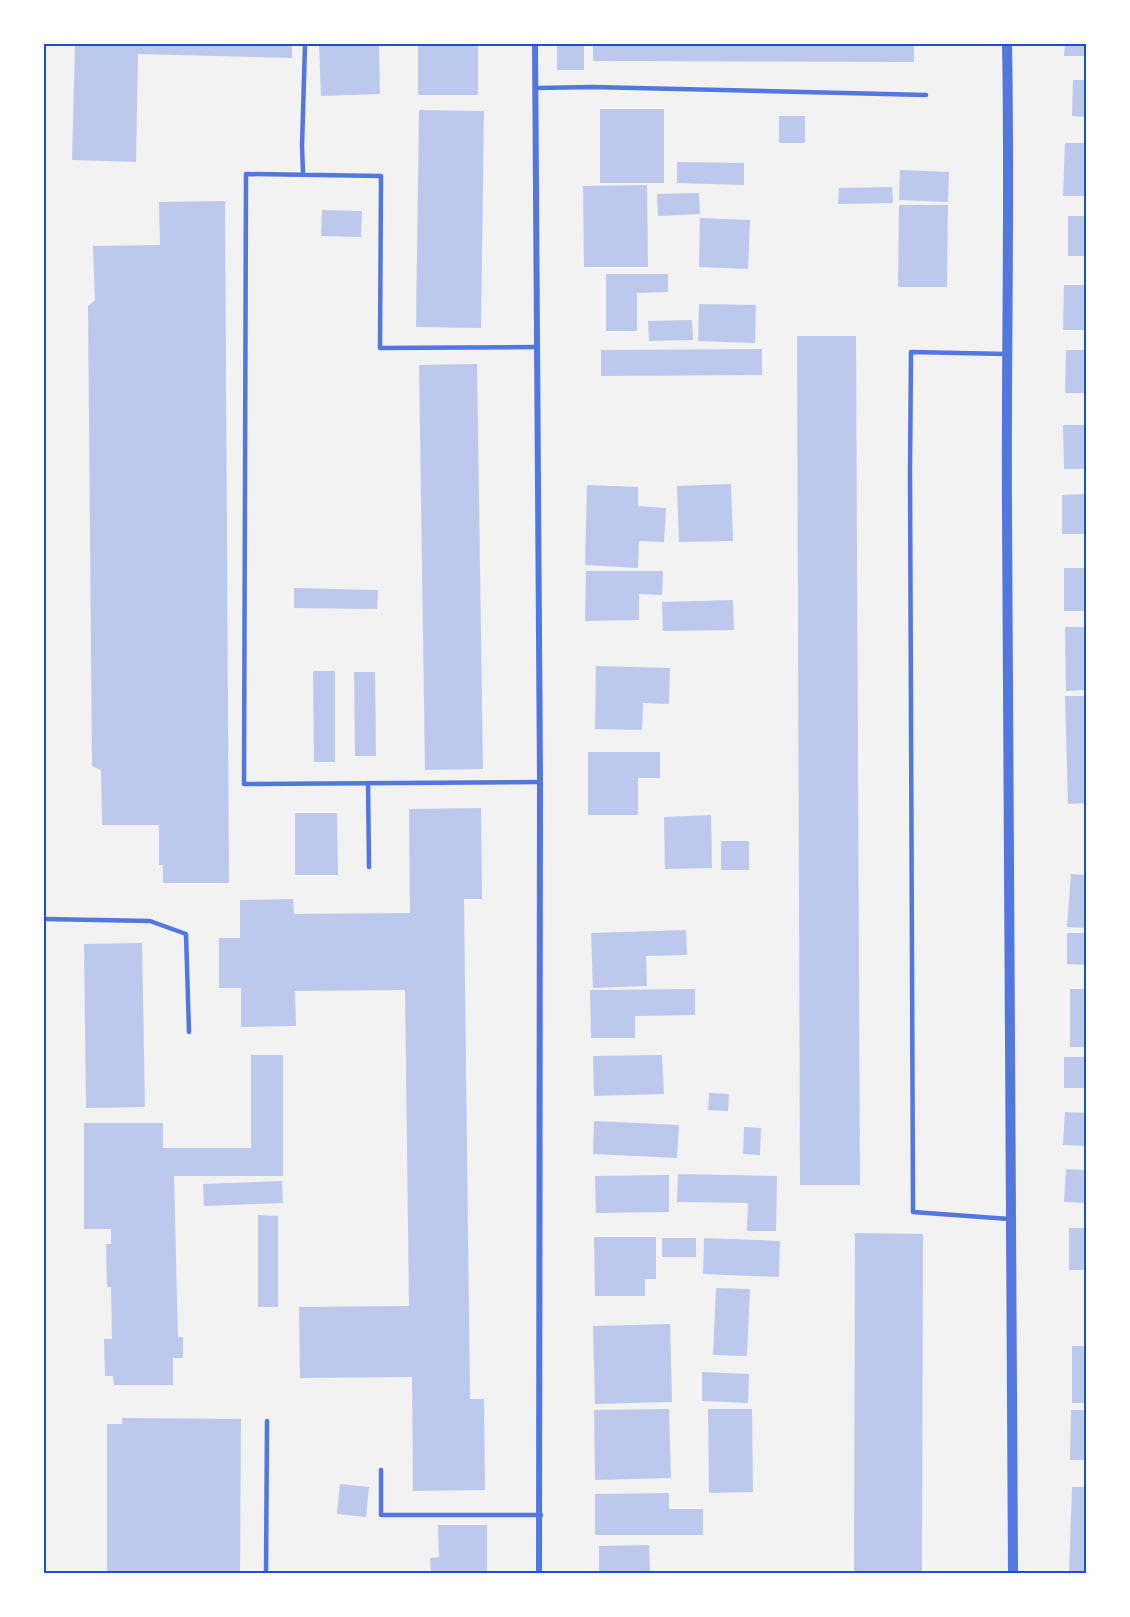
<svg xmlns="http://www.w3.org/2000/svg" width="1130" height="1617" viewBox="0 0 1130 1617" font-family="Arial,sans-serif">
<rect width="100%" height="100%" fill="#f2f2f2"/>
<path fill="#bdc9ec" d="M 75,44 L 292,44 L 292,58 L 138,54 L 136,162 L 72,160 Z
M 319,44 L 379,44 L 380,94 L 321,96 Z
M 418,44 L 478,44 L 478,95 L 418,95 Z
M 557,44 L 584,44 L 584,70 L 557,70 Z
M 593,44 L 914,44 L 914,62 L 593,61 Z
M 1065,44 L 1086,44 L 1086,56 L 1064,56 Z
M 1073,80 L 1086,80 L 1086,117 L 1072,116 Z
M 600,109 L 664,109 L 664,183 L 600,183 Z
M 419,110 L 484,111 L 481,328 L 416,327 Z
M 779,116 L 805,116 L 805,143 L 779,143 Z
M 1065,143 L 1086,143 L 1086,196 L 1063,196 Z
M 677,162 L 744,163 L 744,185 L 677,183 Z
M 900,170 L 949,172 L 948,202 L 899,200 Z
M 647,185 L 648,267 L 584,267 L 583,186 Z
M 892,187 L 893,203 L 838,204 L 839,188 Z
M 699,193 L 700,214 L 658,216 L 657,194 Z
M 225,201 L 229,883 L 163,883 L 163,865 L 159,865 L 159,825 L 102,825 L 101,770 L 92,766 L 88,306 L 95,300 L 93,246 L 160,245 L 159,202 Z
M 899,205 L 948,205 L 947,287 L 898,287 Z
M 322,210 L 362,211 L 361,237 L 321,236 Z
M 1068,216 L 1086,216 L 1086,256 L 1068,256 Z
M 700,218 L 750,220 L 748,269 L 699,267 Z
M 606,274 L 668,274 L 668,292 L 637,293 L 637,331 L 606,331 Z
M 1064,285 L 1086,285 L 1086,330 L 1063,330 Z
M 699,304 L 756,305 L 755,343 L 698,341 Z
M 692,320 L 693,340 L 649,341 L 648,321 Z
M 797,336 L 856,336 L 860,1185 L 800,1185 Z
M 762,349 L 762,375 L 601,376 L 601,350 Z
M 1066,350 L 1086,350 L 1086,393 L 1065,393 Z
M 477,364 L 483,769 L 425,770 L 419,365 Z
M 1063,425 L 1086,425 L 1086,469 L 1064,469 Z
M 731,484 L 733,541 L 679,542 L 677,486 Z
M 587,485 L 638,487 L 638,506 L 666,508 L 664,542 L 639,541 L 638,568 L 585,565 Z
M 1086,494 L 1086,534 L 1062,534 L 1062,495 Z
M 1064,568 L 1086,568 L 1086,611 L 1064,611 Z
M 586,571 L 663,571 L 662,595 L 639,594 L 639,620 L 585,621 Z
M 294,588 L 378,590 L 377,609 L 294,608 Z
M 733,600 L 734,630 L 663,631 L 662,602 Z
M 1065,627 L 1086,627 L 1086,690 L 1066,691 Z
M 596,666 L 670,668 L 669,704 L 643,703 L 642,730 L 595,729 Z
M 313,671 L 335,671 L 335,762 L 314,762 Z
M 354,672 L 375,672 L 376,756 L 355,756 Z
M 1065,696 L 1086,696 L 1086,803 L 1068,804 Z
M 588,752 L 660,752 L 660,778 L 638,778 L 638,815 L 588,815 Z
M 481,808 L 482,899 L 464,899 L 470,1399 L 484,1399 L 485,1490 L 413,1491 L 412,1377 L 300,1378 L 299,1307 L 409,1306 L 405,990 L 295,991 L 296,1026 L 241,1027 L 241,988 L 219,988 L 219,938 L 240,938 L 240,900 L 293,899 L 294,914 L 410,913 L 409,809 Z
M 295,813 L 337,813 L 338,875 L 295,875 Z
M 711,815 L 712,868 L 665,869 L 664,817 Z
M 721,841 L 749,841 L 749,870 L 721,870 Z
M 1071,874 L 1086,875 L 1086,928 L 1067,927 Z
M 686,930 L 687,955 L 646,956 L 647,986 L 593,988 L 591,933 Z
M 1067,933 L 1086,933 L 1086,965 L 1067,964 Z
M 142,943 L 145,1107 L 86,1108 L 84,944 Z
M 695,989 L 695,1015 L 635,1016 L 635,1038 L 591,1038 L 590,990 Z
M 1070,989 L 1086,989 L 1086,1047 L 1070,1047 Z
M 251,1055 L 283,1055 L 283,1176 L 174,1176 L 178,1337 L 183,1337 L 183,1358 L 173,1358 L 173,1385 L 114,1385 L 113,1376 L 105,1376 L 104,1339 L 112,1339 L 111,1287 L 107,1287 L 106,1244 L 111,1244 L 111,1229 L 84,1229 L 84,1123 L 163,1123 L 163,1148 L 251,1148 Z
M 662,1055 L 664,1094 L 594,1096 L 593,1056 Z
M 1064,1057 L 1086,1057 L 1086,1088 L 1064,1088 Z
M 709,1093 L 729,1094 L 728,1111 L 708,1110 Z
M 1065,1112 L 1086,1113 L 1086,1146 L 1063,1145 Z
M 594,1121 L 679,1125 L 677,1158 L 593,1154 Z
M 744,1127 L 761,1128 L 760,1155 L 743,1154 Z
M 1066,1169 L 1086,1170 L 1086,1203 L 1064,1202 Z
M 678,1174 L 777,1176 L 776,1231 L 747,1231 L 748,1203 L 677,1202 Z
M 669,1175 L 669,1212 L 596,1213 L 595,1176 Z
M 282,1181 L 283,1203 L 204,1206 L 203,1184 Z
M 258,1215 L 278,1216 L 278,1307 L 258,1307 Z
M 1069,1228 L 1086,1228 L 1086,1270 L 1069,1270 Z
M 855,1233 L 923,1234 L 922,1574 L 854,1574 Z
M 594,1237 L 656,1237 L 656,1279 L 645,1279 L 645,1296 L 595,1296 Z
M 662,1238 L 696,1238 L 696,1257 L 662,1257 Z
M 704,1238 L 780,1241 L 779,1277 L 703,1274 Z
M 716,1288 L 750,1289 L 747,1356 L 713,1355 Z
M 670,1324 L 672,1402 L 595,1404 L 593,1326 Z
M 1072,1346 L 1086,1346 L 1086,1403 L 1072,1403 Z
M 702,1372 L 749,1374 L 748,1403 L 702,1401 Z
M 669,1409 L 671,1478 L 595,1480 L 594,1410 Z
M 708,1409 L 752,1409 L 753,1492 L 709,1493 Z
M 1071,1410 L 1086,1410 L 1086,1460 L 1070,1460 Z
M 122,1418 L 241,1419 L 240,1574 L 107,1574 L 107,1424 L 122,1424 Z
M 340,1484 L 369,1487 L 366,1517 L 337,1514 Z
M 1072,1487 L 1086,1487 L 1086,1574 L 1069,1574 Z
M 669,1493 L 669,1509 L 703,1509 L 703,1535 L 595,1535 L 595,1494 Z
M 438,1525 L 487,1525 L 487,1574 L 431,1574 L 430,1558 L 439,1557 Z
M 649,1545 L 650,1574 L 599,1574 L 599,1546 Z"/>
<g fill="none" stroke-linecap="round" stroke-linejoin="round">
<path stroke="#5277de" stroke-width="4.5" d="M 537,88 L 592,87 L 926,95
M 303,173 L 302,146 L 305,44
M 536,347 L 380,348 L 381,176 L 246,174 L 244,784 L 540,782
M 1006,354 L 911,352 L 910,471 L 913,1212 L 1009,1219
M 368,783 L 369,867
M 44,919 L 150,921 L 186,934 L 189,1032
M 381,1470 L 381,1515 L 541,1515
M 266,1574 L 267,1421"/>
<path stroke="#5277de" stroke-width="6" d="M 535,44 L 540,782 L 539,1574"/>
<path stroke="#5277de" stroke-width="10" d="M 1007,44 C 1010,200 1006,356 1007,512 C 1008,866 1009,1220 1013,1574"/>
</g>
<rect width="1130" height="1617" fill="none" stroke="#ffffff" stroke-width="90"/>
<rect x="45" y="45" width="1040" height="1527" fill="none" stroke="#1d4ed8" stroke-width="2"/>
</svg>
